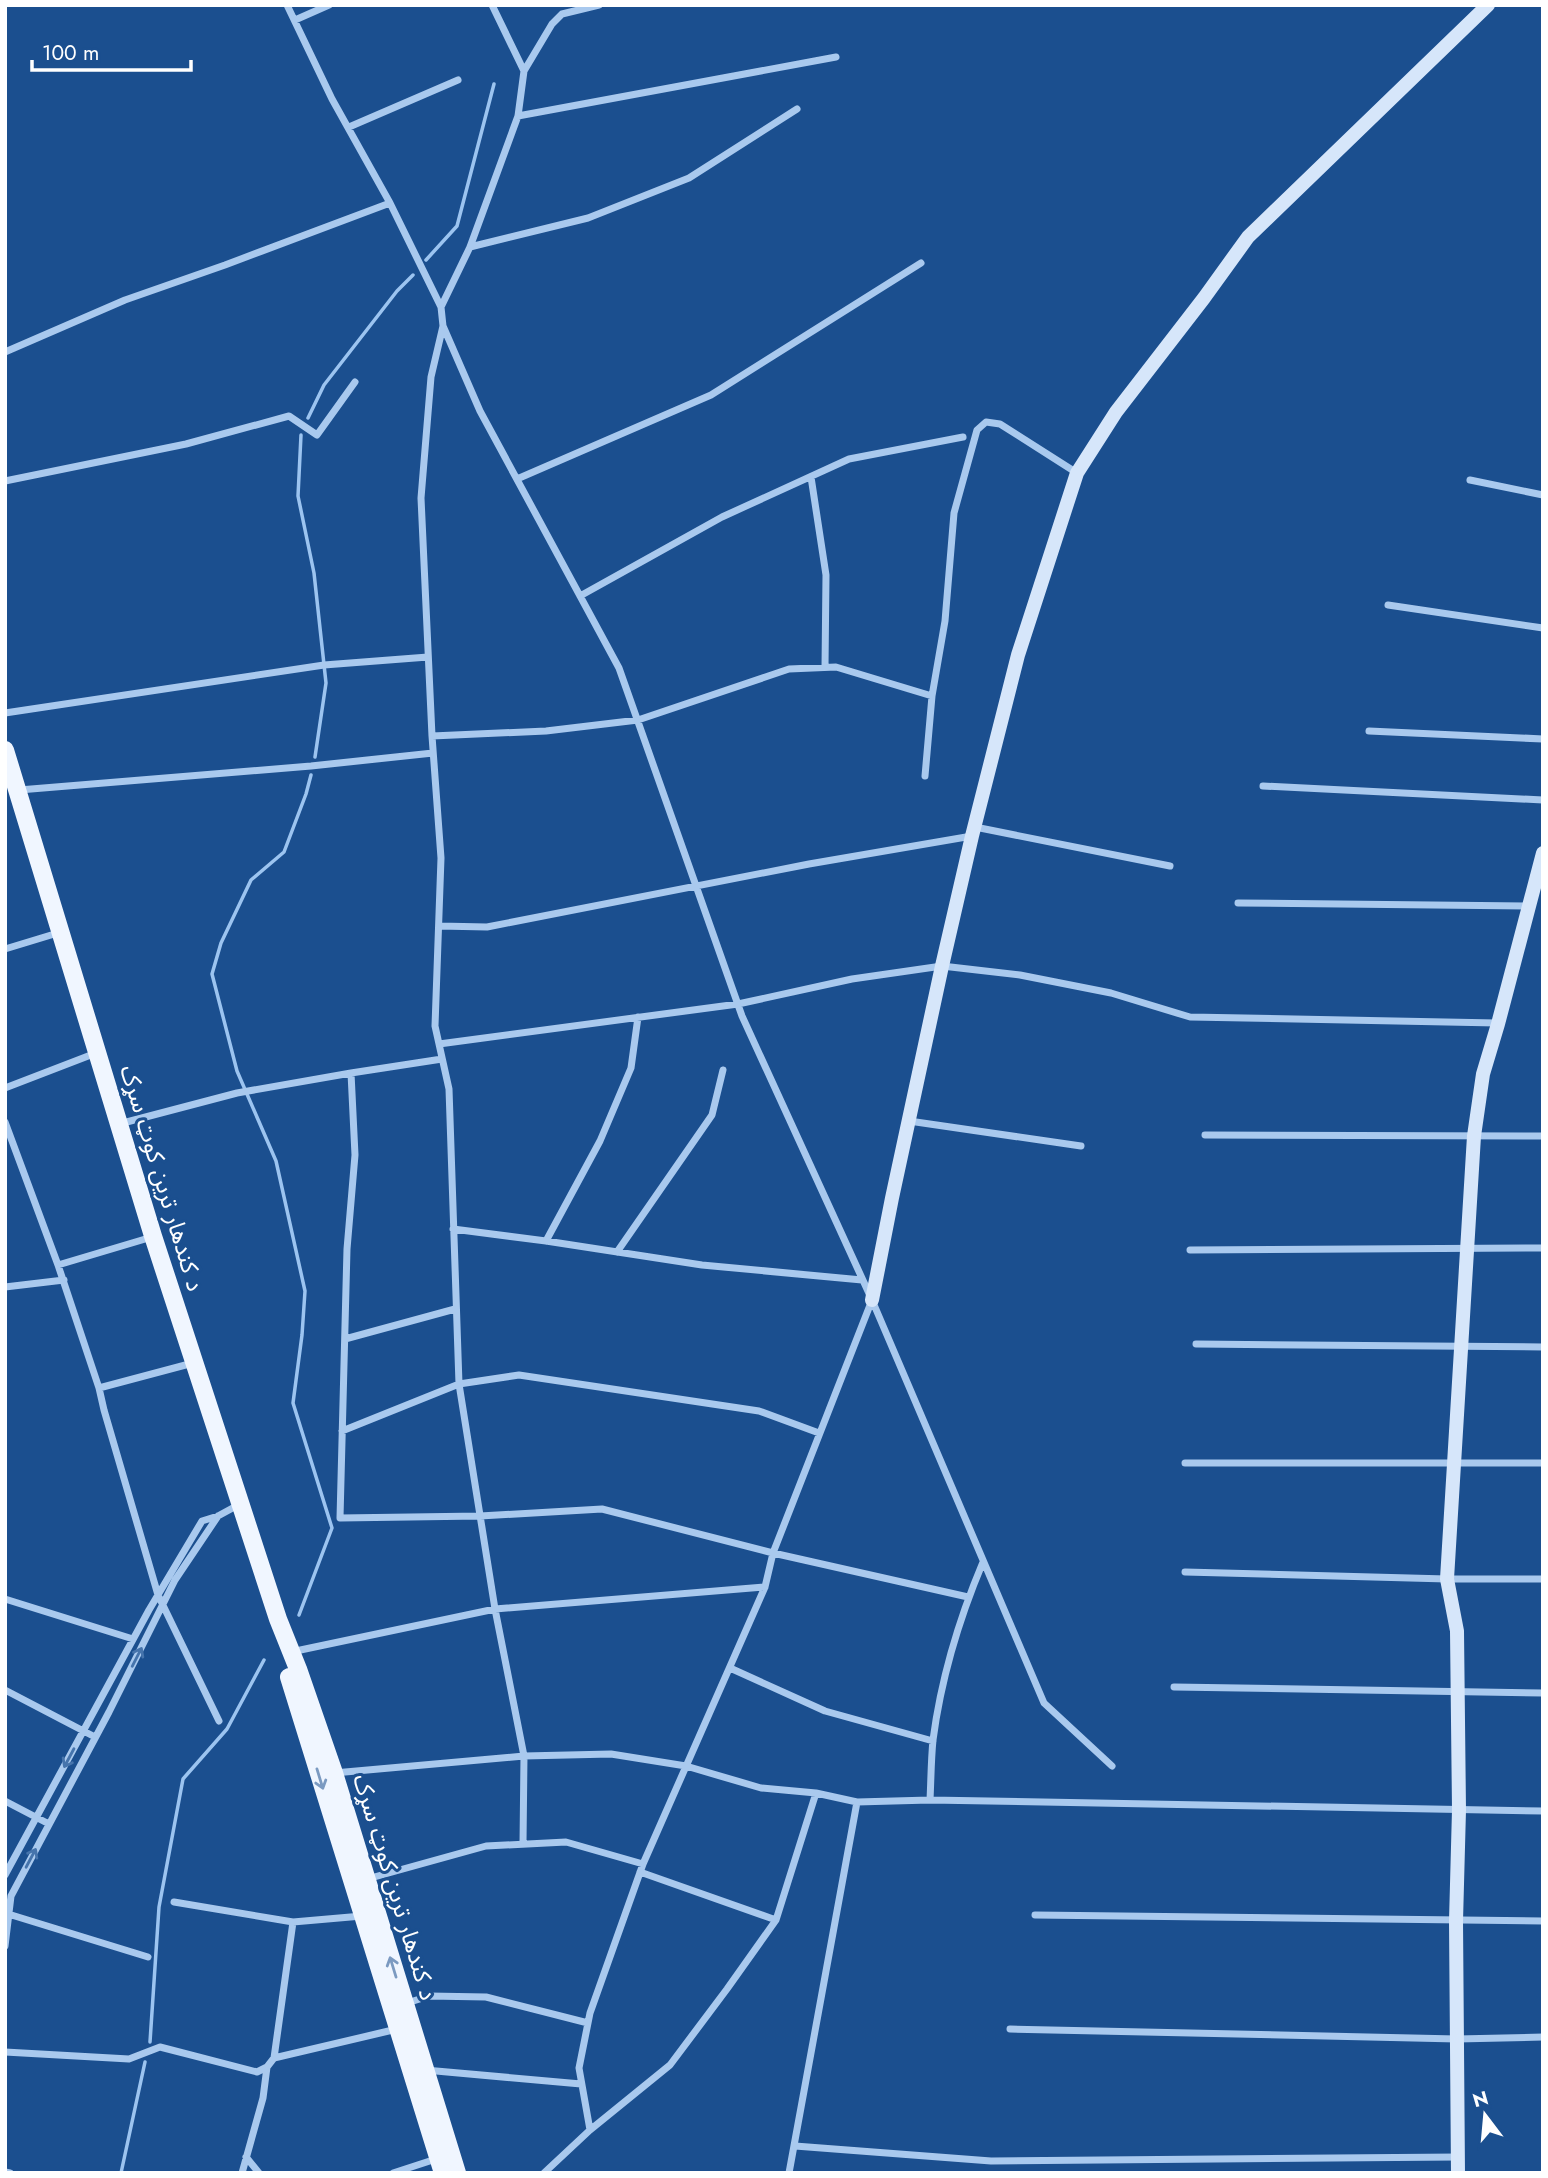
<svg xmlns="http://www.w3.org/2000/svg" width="1548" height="2178" viewBox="0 0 1548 2178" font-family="Jost,'Noto Sans Arabic',sans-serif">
<rect width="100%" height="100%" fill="#1b4f8f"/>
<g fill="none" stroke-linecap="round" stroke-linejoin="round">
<path stroke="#9cc4f0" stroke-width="3.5" d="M 426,260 L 457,226 L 494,84
M 308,418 L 324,385 L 397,291 L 413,275
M 301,435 L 298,496 L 314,573 L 326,683 L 315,757
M 299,1615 L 332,1528 L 293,1403 L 302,1335 L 305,1291 L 276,1161 L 237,1071 L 212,974 L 221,943 L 251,880 L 284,852 L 306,794 L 311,775
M 150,2042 L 159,1907 L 183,1779 L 227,1729 L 264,1660
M 121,2173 L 145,2062"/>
<path stroke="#a9c9ee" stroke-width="7" d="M 287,5 L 332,99 L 390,203 L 441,307 L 443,326 L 431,377 L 421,498 L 432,736 L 441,858 L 435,1026 L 449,1089 L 459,1384 L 495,1609 L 524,1756 L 523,1844
M 492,5 L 524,71
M 295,20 L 329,5
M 518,116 L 836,57
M 349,127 L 458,80
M 470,247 L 588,218 L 689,178 L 797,109
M 441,307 L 470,247 L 518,116 L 524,71 L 552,24 L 562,14 L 599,5
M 443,326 L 480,411 L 619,668 L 742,1016 L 872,1300 L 1044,1703 L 1112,1766
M 5,352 L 125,300 L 225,265 L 390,203
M 811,477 L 826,575 L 825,667
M 517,479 L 711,395 L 921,263
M 1470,480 L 1543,495
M 5,481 L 186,444 L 289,416 L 317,435 L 355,382
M 580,596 L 722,517 L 849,459 L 963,437
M 1388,605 L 1543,628
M 5,713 L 324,665 L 428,657
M 1369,731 L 1543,739
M 432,736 L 546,731 L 638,720 L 789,669 L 836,667 L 932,696
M 925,776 L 932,696 L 945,621 L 954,513 L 977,430 L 986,422 L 1000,424 L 1077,473
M 1263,786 L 1543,800
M 19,790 L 311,766 L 433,753
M 975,827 L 1170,866
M 1238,903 L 1528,906
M 439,926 L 487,927 L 809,864 L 972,836
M 5,949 L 61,932
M 439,1044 L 738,1004 L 852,979 L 942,966 L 1020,975 L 1111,993 L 1190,1017 L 1497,1023
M 351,1073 L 355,1155 L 347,1249 L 340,1518 L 480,1516 L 602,1509 L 773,1553 L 968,1597
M 5,1088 L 96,1053
M 909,1121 L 1081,1146
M 5,1122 L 58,1265 L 99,1388 L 104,1410 L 158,1595 L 219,1721
M 119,1124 L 237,1093 L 351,1073 L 442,1059
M 1205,1135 L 1543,1136
M 453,1229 L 546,1241 L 702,1265 L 862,1280
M 546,1241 L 600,1141 L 631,1068 L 638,1017
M 1190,1250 L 1543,1248
M 617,1252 L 712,1115 L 723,1070
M 58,1265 L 152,1237
M 5,1287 L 64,1280
M 345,1339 L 455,1309
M 1196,1344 L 1543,1347
M 99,1388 L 193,1363
M 342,1431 L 459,1384 L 519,1375 L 759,1411 L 819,1433
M 1185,1463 L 1543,1463
M 1185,1572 L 1447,1579 L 1543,1579
M 5,1599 L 133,1639
M 291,1652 L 495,1609 L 765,1587
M 730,1668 L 825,1711 L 933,1741
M 1174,1687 L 1543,1693
M 5,1690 L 95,1737
M 334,1773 L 524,1756 L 611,1754 L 686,1766 L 761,1788 L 816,1793 L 857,1802 L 930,1800 L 1543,1811
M 930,1800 C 931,1780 931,1760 933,1740 C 941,1679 959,1619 983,1562
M 5,1801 L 49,1824
M 640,1872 L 776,1920
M 5,1875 L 149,1610 L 202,1521 L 218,1516 L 240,1504
M 367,1879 L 486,1846 L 566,1842 L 643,1864
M 174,1902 L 293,1922 L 362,1916
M 5,1913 L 148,1957
M 1035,1915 L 1543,1921
M 5,1946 L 11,1896 L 109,1712 L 175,1580 L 218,1516
M 407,2003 L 429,1996 L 486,1997 L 588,2023
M 1010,2029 L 1457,2039 L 1543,2037
M 5,2052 L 129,2059 L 160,2047 L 257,2072 L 267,2067 L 274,2058 L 397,2029
M 274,2058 L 293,1922
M 425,2070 L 581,2084
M 590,2130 L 579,2068 L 590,2013 L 643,1864 L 765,1587 L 773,1553 L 872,1300
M 795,2146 L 991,2161 L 1458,2157
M 246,2157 L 259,2173
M 5,2172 L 10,2173
M 242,2173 L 263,2098 L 267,2067
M 393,2173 L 439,2158
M 544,2173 L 590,2130 L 670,2065 L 727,1989 L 776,1920 L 816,1793
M 789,2173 L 857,1802"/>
<path stroke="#d6e6fa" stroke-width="14" d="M 872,1300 L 892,1198 L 942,966 L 972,836 L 1018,655 L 1077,473 L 1116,412 L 1204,298 L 1248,237 L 1488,5
M 1458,2173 L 1456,1921 L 1459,1810 L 1457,1631 L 1447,1579 L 1474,1136 L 1483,1074 L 1498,1024 L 1543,853"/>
<path stroke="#f0f6ff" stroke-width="18" d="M 5,750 L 153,1236 L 278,1619 L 298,1669 L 334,1773 L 457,2173
M 289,1677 L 443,2173"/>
</g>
<defs><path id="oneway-shaft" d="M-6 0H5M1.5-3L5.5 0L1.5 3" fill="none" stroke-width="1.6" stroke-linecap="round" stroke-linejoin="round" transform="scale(1.75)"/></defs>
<g stroke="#4674ac">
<use href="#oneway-shaft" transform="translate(137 1657) rotate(-63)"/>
<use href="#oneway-shaft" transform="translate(69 1758) rotate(118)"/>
<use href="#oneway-shaft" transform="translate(31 1858) rotate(-62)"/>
</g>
<g stroke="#7b9ac1">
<use href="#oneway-shaft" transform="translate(320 1779) rotate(73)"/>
<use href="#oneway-shaft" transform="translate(393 1967) rotate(-107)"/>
</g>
<g text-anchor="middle" stroke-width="6" stroke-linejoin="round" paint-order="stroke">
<g font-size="24" fill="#fff" stroke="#1b4f8f">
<text transform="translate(162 1178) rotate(73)" y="8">د کندهار ترين کوټ سړک</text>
<text transform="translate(395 1887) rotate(73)" y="8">د کندهار ترين کوټ سړک</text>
</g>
</g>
<rect width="1548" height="2178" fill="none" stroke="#ffffff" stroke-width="14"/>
<g transform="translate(1485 2115) rotate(344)" stroke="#1b4f8f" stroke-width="5" paint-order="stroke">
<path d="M0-5L12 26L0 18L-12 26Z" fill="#ffffff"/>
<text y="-10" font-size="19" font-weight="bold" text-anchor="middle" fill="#ffffff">N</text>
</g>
<path d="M32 60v10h159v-10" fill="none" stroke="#ffffff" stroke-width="3.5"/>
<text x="42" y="60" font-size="21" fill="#ffffff" stroke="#1b4f8f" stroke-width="5" paint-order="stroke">100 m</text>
</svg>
